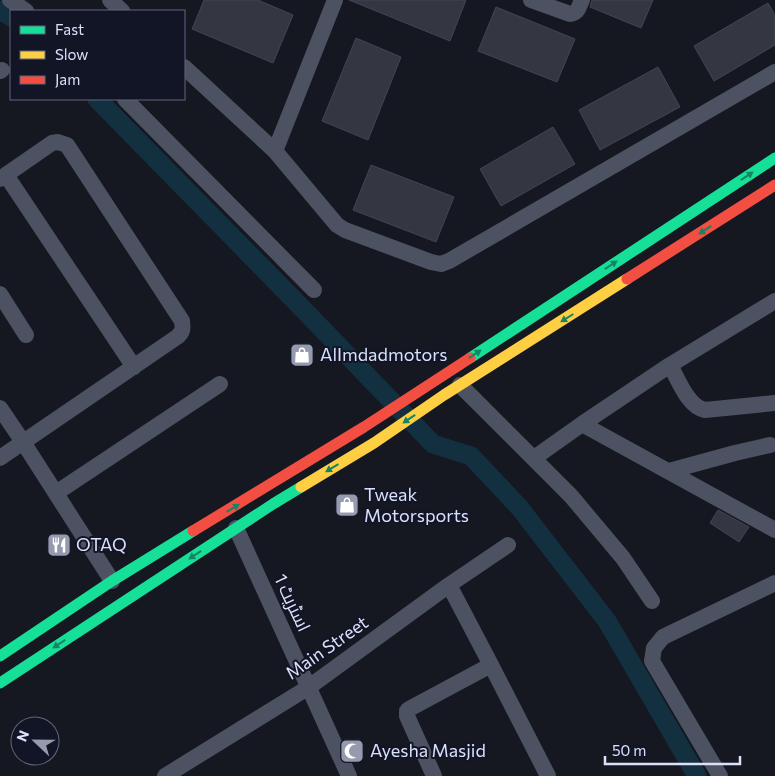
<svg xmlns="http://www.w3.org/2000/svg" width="775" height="776" viewBox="0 0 775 776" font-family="Commissioner,Cairo,sans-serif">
<rect width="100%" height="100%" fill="#161821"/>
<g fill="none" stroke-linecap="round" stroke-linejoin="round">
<path stroke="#133040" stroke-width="19" d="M 0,10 L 11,17
M 97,99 L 301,307 L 433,444 L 471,456 L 519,507 L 607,621 L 697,776"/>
</g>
<path fill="#343742" stroke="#434454" d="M 204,0 L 258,0 L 293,15 L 273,63 L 192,29 Z
M 349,0 L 466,0 L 450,41 Z
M 592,0 L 653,0 L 641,28 L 590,7 Z
M 768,3 L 775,15 L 775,45 L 714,81 L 694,46 Z
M 496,7 L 575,39 L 557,82 L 478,51 Z
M 356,38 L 401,57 L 368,140 L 322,121 Z
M 658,67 L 680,107 L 600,150 L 579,110 Z
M 553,127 L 575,164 L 501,206 L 480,169 Z
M 371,165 L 454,197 L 436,242 L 353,210 Z
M 718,510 L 749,527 L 739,542 L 710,523 Z"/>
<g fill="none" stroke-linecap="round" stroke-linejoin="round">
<path stroke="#4c5261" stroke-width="16" d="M 10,0 L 26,11
M 110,0 L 122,11
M 531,0 L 570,14 C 579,12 578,8 582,0
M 184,67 L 275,151 L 337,225 L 345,230 L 431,262 L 441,264 L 449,261 L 775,72
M 0,71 L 2,70
M 125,99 L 314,290
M 275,151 L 335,0
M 6,175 L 134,367
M 0,179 L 52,143 L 58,142 L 67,145 L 182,321 C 183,329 183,332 177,337 L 0,458
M 0,294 L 26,335
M 670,365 C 678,379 688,407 705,410 L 775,403
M 460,385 L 571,496 L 623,558 L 652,601
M 0,408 L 23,442 L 112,581
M 582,424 L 775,530
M 534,458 L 582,424 L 670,365 L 775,301
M 669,471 L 735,453 L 770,445
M 56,493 L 220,384
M 236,528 L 349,776
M 449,585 L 491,665 L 548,776
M 165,776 L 309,687 L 449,585 L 508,545
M 434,776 L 407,716 L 407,711 L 409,709 L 491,665
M 720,776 L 652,661 L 654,648 L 663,637 L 775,583"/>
<path stroke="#16e098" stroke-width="11" d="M 470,358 L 775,158
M 0,656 L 112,581 L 193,531
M 0,683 L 273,504 L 301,487"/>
<path stroke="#ffcf43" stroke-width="11" d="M 301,487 L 374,443 L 444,395 L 627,279"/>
<path stroke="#f24e42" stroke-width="11" d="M 627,279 L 775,185
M 193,531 L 364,427 L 470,358"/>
</g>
<defs><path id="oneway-solid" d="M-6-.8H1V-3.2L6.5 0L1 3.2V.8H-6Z" transform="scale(1.25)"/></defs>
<g fill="#148564">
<use href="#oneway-solid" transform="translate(747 176) rotate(-33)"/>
<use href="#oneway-solid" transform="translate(705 230) rotate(147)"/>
<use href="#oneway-solid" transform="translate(611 265) rotate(-33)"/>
<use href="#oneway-solid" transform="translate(567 318) rotate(148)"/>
<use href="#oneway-solid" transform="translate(475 354) rotate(-33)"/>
<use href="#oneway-solid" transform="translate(409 419) rotate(146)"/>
<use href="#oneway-solid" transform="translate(332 468) rotate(149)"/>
<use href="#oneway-solid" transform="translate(233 508) rotate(-31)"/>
<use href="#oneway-solid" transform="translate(195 555) rotate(147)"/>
<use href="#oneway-solid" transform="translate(59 644) rotate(147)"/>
</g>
<defs>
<g id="shop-square" transform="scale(1.25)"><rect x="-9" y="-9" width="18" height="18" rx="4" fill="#969aaf" stroke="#121525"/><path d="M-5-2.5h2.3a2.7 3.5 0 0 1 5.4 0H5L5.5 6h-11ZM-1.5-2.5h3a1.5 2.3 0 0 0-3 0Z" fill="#fff"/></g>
<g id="restaurant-square" transform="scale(1.25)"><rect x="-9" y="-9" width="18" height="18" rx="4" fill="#969aaf" stroke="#121525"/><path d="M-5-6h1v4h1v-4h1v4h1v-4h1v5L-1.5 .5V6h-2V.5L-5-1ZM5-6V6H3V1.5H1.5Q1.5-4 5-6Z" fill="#fff"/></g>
<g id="mosque-square" transform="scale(1.25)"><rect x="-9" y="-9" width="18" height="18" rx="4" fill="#969aaf" stroke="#121525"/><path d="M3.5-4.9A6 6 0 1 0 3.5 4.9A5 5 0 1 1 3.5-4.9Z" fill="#fff"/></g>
</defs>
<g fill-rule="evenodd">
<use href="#shop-square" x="302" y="355"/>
<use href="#shop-square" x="347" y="505"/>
<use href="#restaurant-square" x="59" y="545"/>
<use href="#mosque-square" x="352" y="751"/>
</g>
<g text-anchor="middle" stroke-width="4" stroke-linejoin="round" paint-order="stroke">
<g font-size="18" fill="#dbe0fb" stroke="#121525" text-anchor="start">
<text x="320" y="361">AlImdadmotors</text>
<text x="364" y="501">Tweak<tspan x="364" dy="21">Motorsports</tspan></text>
<text x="76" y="551">OTAQ</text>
<text x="370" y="757">Ayesha Masjid</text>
</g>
<g font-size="18" fill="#dbe0fb" stroke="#121525">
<text transform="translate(292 603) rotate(65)" y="6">اسٹریٹ 1</text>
<text transform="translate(327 648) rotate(-35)" y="6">Main Street</text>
</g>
</g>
<rect x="10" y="10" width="175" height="90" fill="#121525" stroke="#62667b"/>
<rect x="20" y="26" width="25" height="8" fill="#16e098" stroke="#62667b"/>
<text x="55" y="35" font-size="15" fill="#dbe0fb">Fast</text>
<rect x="20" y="51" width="25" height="8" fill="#ffcf43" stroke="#62667b"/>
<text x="55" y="60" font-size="15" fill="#dbe0fb">Slow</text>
<rect x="20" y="76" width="25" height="8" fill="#f24e42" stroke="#62667b"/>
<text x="55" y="85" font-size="15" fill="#dbe0fb">Jam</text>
<g transform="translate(35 741) rotate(292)"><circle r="24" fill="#121525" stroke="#62667b"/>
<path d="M0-4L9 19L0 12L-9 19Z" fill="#969aaf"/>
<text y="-8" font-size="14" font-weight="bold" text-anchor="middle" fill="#dbe0fb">N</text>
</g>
<path d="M605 756v8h135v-8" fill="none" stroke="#dbe0fb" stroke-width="2.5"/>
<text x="612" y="756" font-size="15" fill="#dbe0fb" stroke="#121525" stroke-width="4" paint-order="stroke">50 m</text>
</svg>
